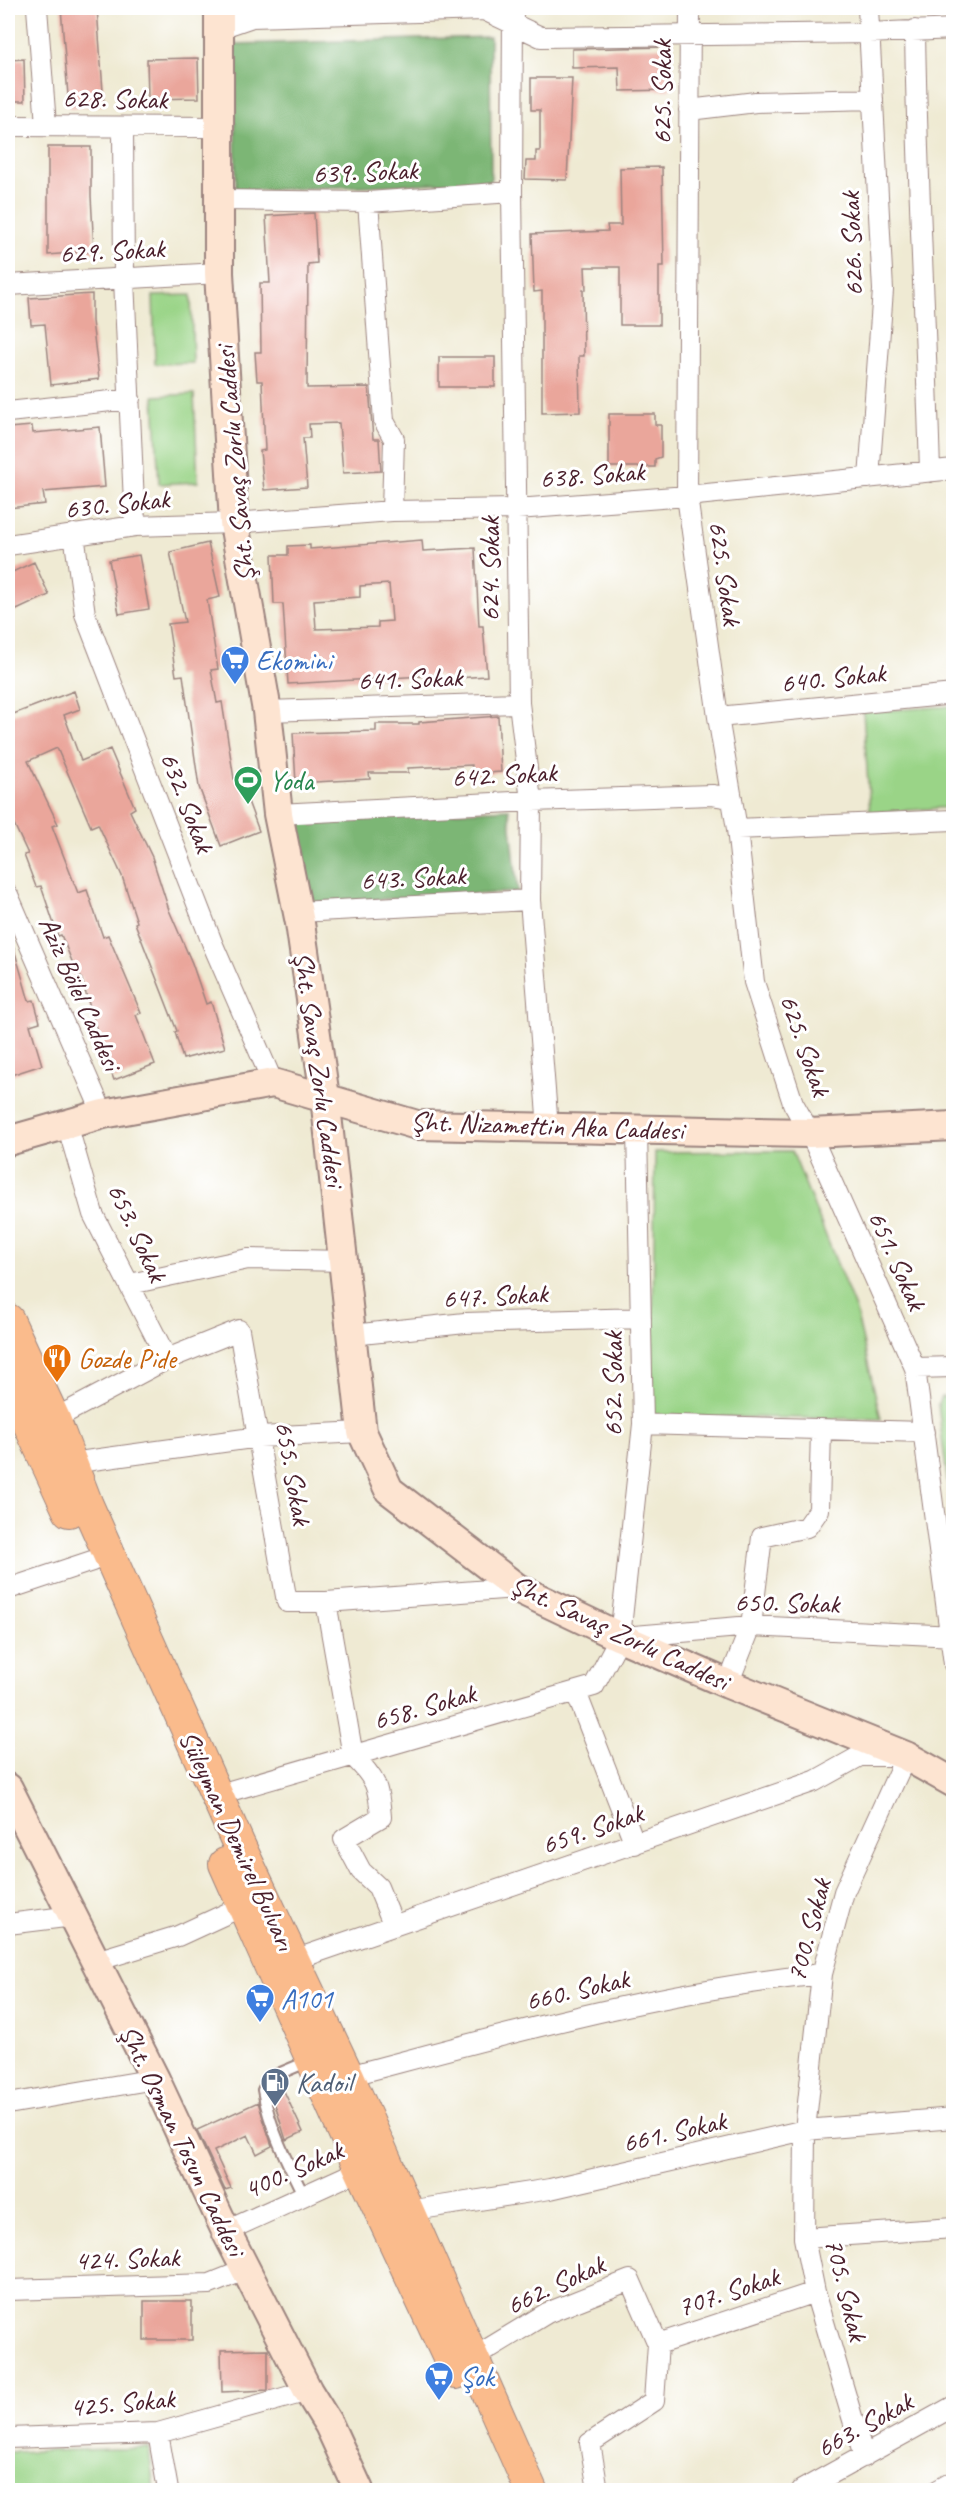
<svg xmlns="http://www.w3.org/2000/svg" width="961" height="2498" viewBox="0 0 961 2498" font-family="Caveat,sans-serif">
<rect width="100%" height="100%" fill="#fff"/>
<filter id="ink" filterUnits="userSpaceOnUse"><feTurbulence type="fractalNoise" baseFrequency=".0167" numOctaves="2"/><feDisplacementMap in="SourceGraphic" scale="12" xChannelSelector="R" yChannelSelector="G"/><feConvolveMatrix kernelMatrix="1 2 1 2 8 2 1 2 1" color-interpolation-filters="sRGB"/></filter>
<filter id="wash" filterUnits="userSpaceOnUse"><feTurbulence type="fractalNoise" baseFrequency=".008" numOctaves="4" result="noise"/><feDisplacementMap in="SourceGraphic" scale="24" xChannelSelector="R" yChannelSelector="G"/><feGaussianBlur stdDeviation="1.35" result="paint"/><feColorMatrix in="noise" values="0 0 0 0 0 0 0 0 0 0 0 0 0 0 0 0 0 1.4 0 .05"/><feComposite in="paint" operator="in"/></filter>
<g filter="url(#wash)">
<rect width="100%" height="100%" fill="#efead3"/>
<path fill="#9ad487" stroke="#727a59" stroke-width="1.5" d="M 191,295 L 193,363 L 155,364 L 153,296 Z
M 194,394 L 198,482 L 159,484 L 154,396 Z
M 953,706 L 953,807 L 870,813 L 863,712 Z
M 792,1151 L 856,1311 L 881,1419 L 652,1416 L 655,1152 Z
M 941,1397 L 953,1397 L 953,1529 L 938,1404 Z
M 149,2448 L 154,2490 L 8,2490 L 8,2452 Z"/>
<path fill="#7bb674" stroke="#626a50" stroke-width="1.5" d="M 490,37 L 491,181 L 236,191 L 234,44 Z
M 509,809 L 518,892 L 308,903 L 294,821 Z"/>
<g id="blocks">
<path fill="#eaa69b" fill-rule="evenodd" d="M 61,8 L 97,8 L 104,105 L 69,108 Z
M 669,47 L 670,90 L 620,91 L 619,67 L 572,68 L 572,49 Z
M 198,58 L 199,98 L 148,99 L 147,59 Z
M 24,59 L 25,101 L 8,101 L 8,60 Z
M 531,78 L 572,78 L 567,180 L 525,179 L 526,161 L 536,161 L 536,151 L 540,151 L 540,110 L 531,110 Z
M 48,147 L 91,147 L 91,196 L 94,251 L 48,255 Z
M 662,167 L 664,266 L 659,266 L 659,325 L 620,325 L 620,267 L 585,267 L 586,290 L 583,290 L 584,356 L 579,356 L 580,412 L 542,413 L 542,291 L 534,292 L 532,234 L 608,231 L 607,225 L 621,225 L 620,168 Z
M 314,213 L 317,263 L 308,264 L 307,388 L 369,387 L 373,439 L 379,439 L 381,471 L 343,473 L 339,423 L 309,424 L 310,438 L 303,438 L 307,487 L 264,490 L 260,451 L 265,450 L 262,381 L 257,381 L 255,352 L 261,352 L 260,283 L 270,283 L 266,216 Z
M 92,294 L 92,321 L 99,379 L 51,385 L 45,324 L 31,325 L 29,298 Z
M 439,357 L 495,357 L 495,387 L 439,387 Z
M 609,414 L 655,414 L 655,425 L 661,425 L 661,457 L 655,459 L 655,467 L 609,467 Z
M 32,426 L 33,433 L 100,427 L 105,487 L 43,492 L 45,504 L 8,508 L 8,428 Z
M 422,540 L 423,551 L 475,548 L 479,626 L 483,626 L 487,676 L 440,679 L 440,675 L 288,684 L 283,604 L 274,604 L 272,555 L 288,555 L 288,546 L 310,545 L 310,549 ZM 389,584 L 392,621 L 378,622 L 378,627 L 316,629 L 314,600 L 360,597 L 360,586 Z
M 208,543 L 220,597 L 207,600 L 218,669 L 211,670 L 217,703 L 222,702 L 234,779 L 239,777 L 259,831 L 221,846 L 199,787 L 183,675 L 176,676 L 168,624 L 185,622 L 170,552 Z
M 139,555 L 149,609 L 119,614 L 109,560 Z
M 34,562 L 49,595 L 8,614 L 8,574 Z
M 74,691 L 80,709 L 64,715 L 81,761 L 110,749 L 135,808 L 130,811 L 152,857 L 169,910 L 192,963 L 206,1004 L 211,1002 L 225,1048 L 183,1059 L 175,1032 L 177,1031 L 135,923 L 137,922 L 122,876 L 98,824 L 91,827 L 57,748 L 28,761 L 58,824 L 52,826 L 78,893 L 87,890 L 103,937 L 108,935 L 141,1013 L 136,1015 L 155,1064 L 114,1080 L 101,1045 L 81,977 L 79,978 L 61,935 L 58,936 L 41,886 L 36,887 L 24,855 L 28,854 L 8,811 L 8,716 Z
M 498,716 L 501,772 L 472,774 L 472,765 L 408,768 L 408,773 L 369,773 L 370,779 L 296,783 L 293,733 L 376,731 L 376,724 L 419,724 L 419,722 Z
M 12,942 L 29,1001 L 34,1000 L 40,1022 L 30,1025 L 42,1065 L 8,1076 L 8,943 Z
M 283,2089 L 303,2132 L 286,2140 L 272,2095 Z
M 258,2102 L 272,2146 L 257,2154 L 248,2135 L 214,2151 L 231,2188 L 225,2190 L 197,2130 Z
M 144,2301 L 192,2301 L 192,2340 L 144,2340 Z
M 268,2349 L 268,2390 L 222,2392 L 221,2350 Z"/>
</g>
</g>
<g filter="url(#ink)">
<use href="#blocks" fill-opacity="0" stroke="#9c847f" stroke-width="1.5"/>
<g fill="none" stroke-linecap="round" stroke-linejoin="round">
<g stroke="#9c847f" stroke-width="14">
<path id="lane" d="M 304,2196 C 287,2162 269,2127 263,2090 L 271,2077 L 309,2061"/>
</g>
<g stroke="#9c847f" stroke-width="22">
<path id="street" d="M 37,8 L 46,125
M 513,8 L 512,192 L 519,703 L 531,801 L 530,900 L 548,1128
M 690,8 L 687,496 L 718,717 L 737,829 L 754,982 L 793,1103 L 810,1133 L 915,1368 L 954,1664
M 868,8 L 883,290 L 869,478
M 220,28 L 252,17 L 484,10 L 541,37 L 869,33 L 954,29
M 915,30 C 917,177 926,324 930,472
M 689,110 L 756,102 L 873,99
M 8,126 L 221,127
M 123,128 L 124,279 L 135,526
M 218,200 L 368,202 L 512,192
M 368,202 L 384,421 L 394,439 L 392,511
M 8,285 L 219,273
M 8,412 L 130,399
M 74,534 L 85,614 L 213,945 L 273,1083
M 8,545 L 135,526 L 234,523 L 392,511 L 517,509 L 687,496 L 954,469
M 267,711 L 519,703
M 718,717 L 954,694
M 278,814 L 531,801 L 712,795 L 732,798
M 737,829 L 954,820
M 8,895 L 103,1114
M 298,912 L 530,900
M 67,1124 L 93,1214 L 167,1359
M 130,1284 L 248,1259 L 345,1261
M 352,1335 L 465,1323 L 641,1318
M 915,1368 L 954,1367
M 54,1419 L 167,1359 L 239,1330 L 287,1602 L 326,1602 L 517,1588
M 643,1424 L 924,1432
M 71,1463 L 259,1437 L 362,1432
M 8,1589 L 92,1561
M 326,1602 L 353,1756 C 375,1778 379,1786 381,1817 L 344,1839 L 361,1871 L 378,1887 L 394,1926
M 623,1637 L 751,1626 L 954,1636
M 728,1684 L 751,1626 L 762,1537 L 807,1527 L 819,1510 L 821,1429
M 576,1692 L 635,1844
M 216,1795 L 594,1686 L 620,1637 L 643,1424 L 637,1130
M 8,1924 L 73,1916
M 294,1960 L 815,1781 L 860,1756 L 906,1756 L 844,1892 L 822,1974 L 805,2130 L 804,2238 L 815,2292 L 864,2457
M 96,1961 L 178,1936 L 243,1906
M 348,2076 C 504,2035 661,1990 822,1974
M 8,2104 L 155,2079
M 408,2211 L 550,2189 L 805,2130 L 954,2118
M 226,2231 L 371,2165
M 804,2238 L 954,2228
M 8,2290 L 210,2284 L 245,2270
M 658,2344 L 815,2292
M 473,2358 L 547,2313 L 630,2280 L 658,2344 L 654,2401 L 590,2443 L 598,2490
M 158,2433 L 168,2490
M 8,2438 L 158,2433 L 308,2391
M 802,2490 L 954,2406
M 938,2490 L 954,2481"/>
</g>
<g stroke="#9c847f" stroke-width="32">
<path id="secondary" d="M 219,8 L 219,273 L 234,523 L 267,711 L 278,814 L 300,923 L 325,1097 L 362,1432 L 389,1490 L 517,1588 L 620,1637 L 728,1684 L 906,1756 L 954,1783
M 8,1141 L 103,1114 L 273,1083 L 417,1125 L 810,1133 L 954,1126
M 8,1788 L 155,2079 L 226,2231 L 308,2391 L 329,2425 L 359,2490"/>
</g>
<g stroke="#9c847f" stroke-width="34">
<path id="primary" d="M 8,1320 L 54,1419 L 87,1505 L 238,1843 L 348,2076 L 531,2490
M 8,1378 L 69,1511
M 225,1864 L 361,2170 L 456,2373"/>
</g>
<use href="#lane" stroke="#fff" stroke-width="10"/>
<use href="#street" stroke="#fff" stroke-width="20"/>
<use href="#secondary" stroke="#fde4d1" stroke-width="28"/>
<use href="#primary" stroke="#fabb8c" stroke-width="32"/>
</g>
</g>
<defs>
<g id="supermarket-pin" transform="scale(1.5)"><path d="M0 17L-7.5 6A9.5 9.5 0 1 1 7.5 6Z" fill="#3f7fe0" stroke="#fff"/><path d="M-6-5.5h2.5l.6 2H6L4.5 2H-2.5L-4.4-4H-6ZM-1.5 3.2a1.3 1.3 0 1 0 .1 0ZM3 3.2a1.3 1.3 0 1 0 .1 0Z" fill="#fff"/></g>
<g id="stadium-pin" transform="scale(1.5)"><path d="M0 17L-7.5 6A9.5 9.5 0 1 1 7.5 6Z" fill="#2e9e5b" stroke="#fff"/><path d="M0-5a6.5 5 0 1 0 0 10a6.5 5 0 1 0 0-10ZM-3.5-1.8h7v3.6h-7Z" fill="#fff"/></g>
<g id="restaurant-pin" transform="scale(1.5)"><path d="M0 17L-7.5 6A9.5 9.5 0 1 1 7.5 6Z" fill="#e8710a" stroke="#fff"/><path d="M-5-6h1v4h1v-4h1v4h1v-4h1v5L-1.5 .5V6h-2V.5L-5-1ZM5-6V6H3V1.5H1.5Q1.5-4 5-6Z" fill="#fff"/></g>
<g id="fuel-pin" transform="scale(1.5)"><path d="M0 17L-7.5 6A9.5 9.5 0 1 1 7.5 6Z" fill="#5c6f8a" stroke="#fff"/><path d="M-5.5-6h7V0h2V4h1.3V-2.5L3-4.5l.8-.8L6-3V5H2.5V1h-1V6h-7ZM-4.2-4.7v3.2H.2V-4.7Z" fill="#fff"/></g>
</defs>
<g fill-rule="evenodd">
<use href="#supermarket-pin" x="235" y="660"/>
<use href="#stadium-pin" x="248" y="780"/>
<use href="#restaurant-pin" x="57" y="1358"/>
<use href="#supermarket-pin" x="260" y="1998"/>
<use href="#fuel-pin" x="275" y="2082"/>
<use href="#supermarket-pin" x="439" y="2376"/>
</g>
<g text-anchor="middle" stroke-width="6" stroke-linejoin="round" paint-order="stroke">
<g font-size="28" fill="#4a1f2b" stroke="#fff">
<text transform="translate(661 92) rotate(-90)" y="10">625. Sokak</text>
<text transform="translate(115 98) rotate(1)" y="10">628. Sokak</text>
<text transform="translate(365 171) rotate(-2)" y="10">639. Sokak</text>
<text transform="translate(851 244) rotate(-92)" y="10">626. Sokak</text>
<text transform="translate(112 250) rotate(-3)" y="10">629. Sokak</text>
<text transform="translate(234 464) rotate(-95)" y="10">Şht. Savaş Zorlu Caddesi</text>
<text transform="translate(592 474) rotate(-4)" y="10">638. Sokak</text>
<text transform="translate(117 503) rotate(-6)" y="10">630. Sokak</text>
<text transform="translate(489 569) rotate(-90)" y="10">624. Sokak</text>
<text transform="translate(726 573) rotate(82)" y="10">625. Sokak</text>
<text transform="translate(833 677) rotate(-6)" y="10">640. Sokak</text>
<text transform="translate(410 678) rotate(-2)" y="10">641. Sokak</text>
<text transform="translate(504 774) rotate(-3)" y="10">642. Sokak</text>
<text transform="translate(188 802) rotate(69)" y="10">632. Sokak</text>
<text transform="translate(413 877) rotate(-3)" y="10">643. Sokak</text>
<text transform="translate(81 993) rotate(66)" y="10">Aziz Bölel Caddesi</text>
<text transform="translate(806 1045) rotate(71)" y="10">625. Sokak</text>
<text transform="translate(320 1069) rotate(82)" y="10">Şht. Savaş Zorlu Caddesi</text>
<text transform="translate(547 1125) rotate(2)" y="10">Şht. Nizamettin Aka Caddesi</text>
<text transform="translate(138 1232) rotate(65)" y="10">653. Sokak</text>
<text transform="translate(898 1260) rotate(66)" y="10">651. Sokak</text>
<text transform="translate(495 1295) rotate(-3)" y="10">647. Sokak</text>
<text transform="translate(612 1384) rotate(-90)" y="10">652. Sokak</text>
<text transform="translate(294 1473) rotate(80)" y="10">655. Sokak</text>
<text transform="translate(787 1602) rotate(1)" y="10">650. Sokak</text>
<text transform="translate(620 1632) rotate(25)" y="10">Şht. Savaş Zorlu Caddesi</text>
<text transform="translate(424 1706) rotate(-16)" y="10">658. Sokak</text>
<text transform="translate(592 1828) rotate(-19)" y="10">659. Sokak</text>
<text transform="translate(238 1840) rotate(65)" y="10">Süleyman Demirel Bulvarı</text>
<text transform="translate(808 1930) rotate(-75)" y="10">700. Sokak</text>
<text transform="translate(577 1989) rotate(-13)" y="10">660. Sokak</text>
<text transform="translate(674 2131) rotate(-13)" y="10">661. Sokak</text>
<text transform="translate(183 2140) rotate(64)" y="10">Şht. Osman Tosun Caddesi</text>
<text transform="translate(293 2169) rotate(-24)" y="10">400. Sokak</text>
<text transform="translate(127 2258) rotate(-2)" y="10">424. Sokak</text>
<text transform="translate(555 2284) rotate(-25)" y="10">662. Sokak</text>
<text transform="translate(847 2289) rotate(76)" y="10">705. Sokak</text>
<text transform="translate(728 2291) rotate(-18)" y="10">707. Sokak</text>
<text transform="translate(122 2402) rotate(-5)" y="10">425. Sokak</text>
<text transform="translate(864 2424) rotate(-29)" y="10">663. Sokak</text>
</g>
<g font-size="28" fill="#366cbe" stroke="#fff" text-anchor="start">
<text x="256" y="670">Ekomini</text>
<text x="281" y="2008">A101</text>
<text x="460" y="2386">Şok</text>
</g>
<g font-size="28" fill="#27864d" stroke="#fff" text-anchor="start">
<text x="269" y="790">Yoda</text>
</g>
<g font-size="28" fill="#c56008" stroke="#fff" text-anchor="start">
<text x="78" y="1368">Gozde Pide</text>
</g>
<g font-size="28" fill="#4e5e75" stroke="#fff" text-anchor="start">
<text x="296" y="2092">Kadoil</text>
</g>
</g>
<rect width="961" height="2498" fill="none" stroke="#fff" stroke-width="30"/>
</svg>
